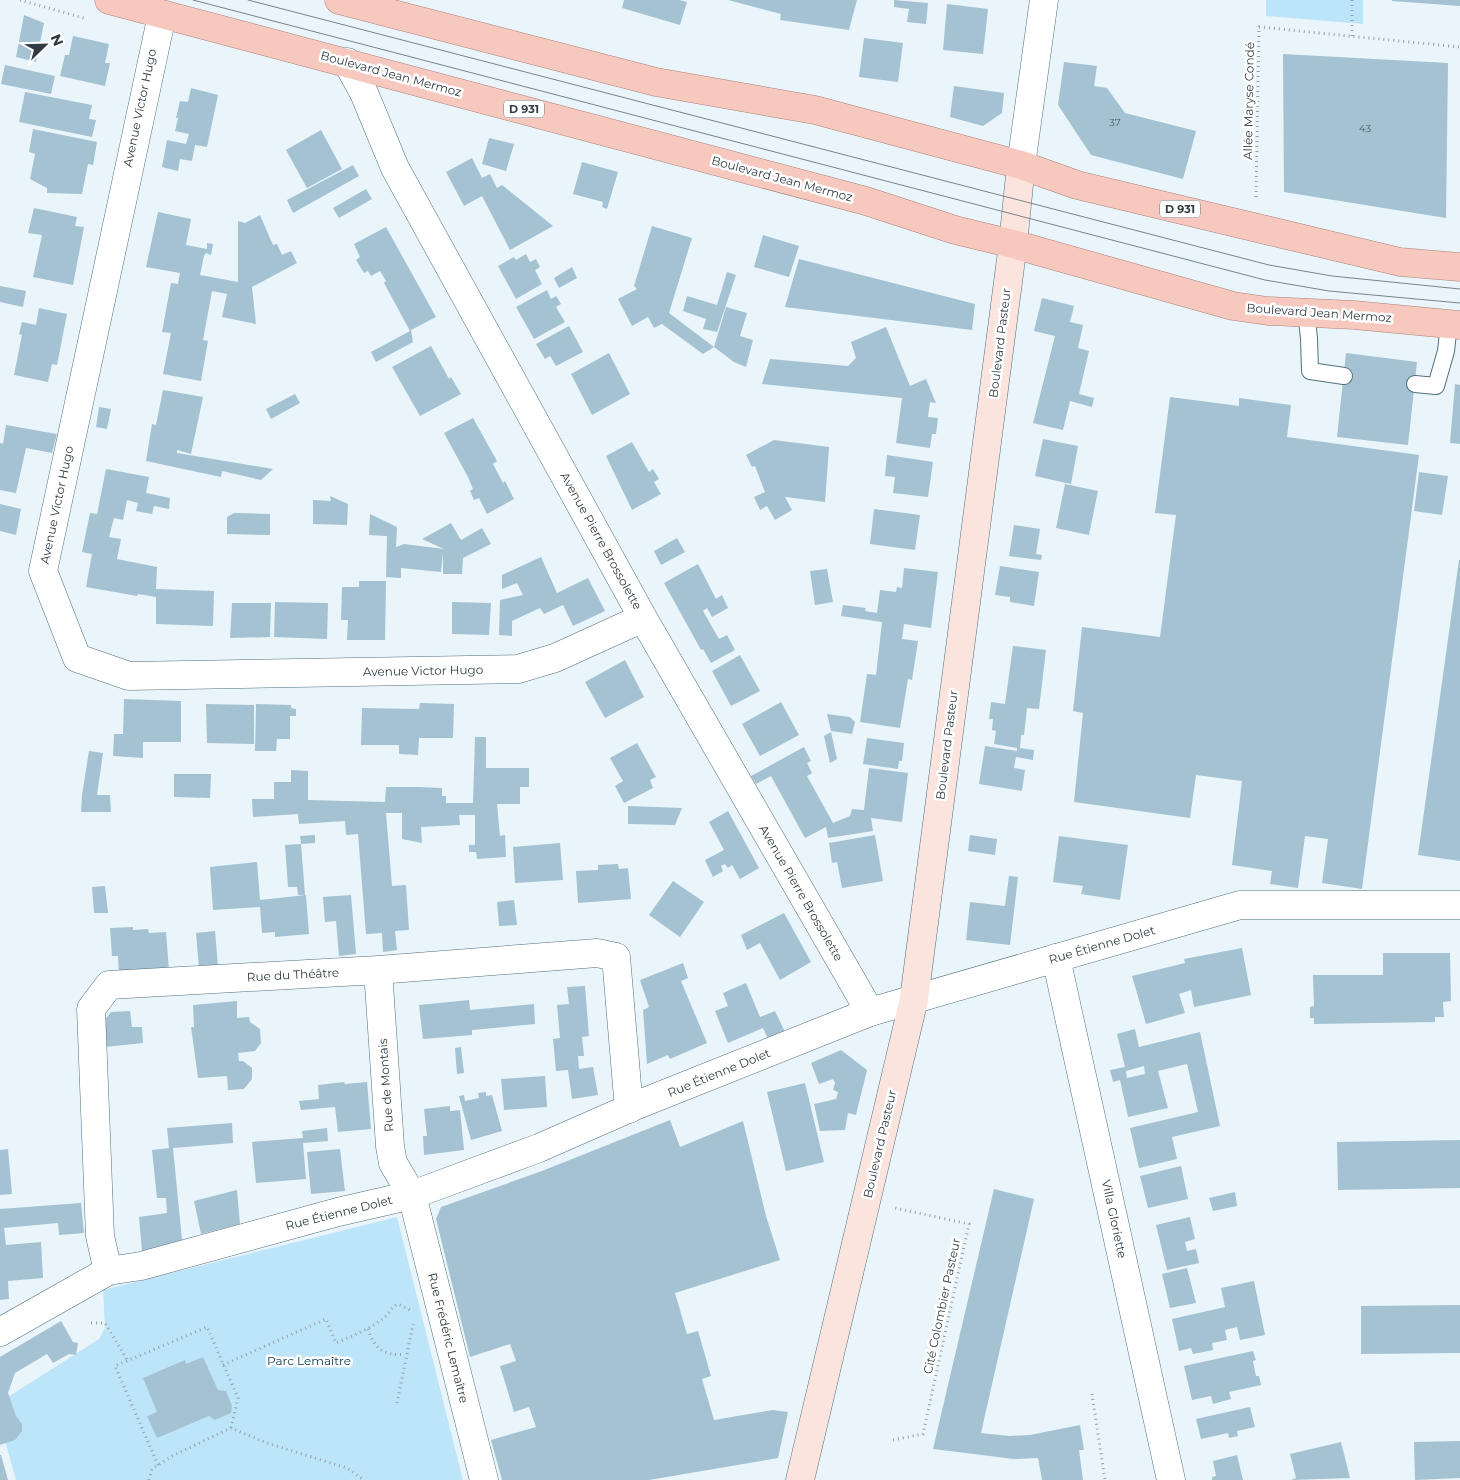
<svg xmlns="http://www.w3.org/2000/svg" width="1460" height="1480" viewBox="0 0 1460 1480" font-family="Montserrat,sans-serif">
<rect width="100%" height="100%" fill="#e9f5fb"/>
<path fill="#bde5f9" d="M 1266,0 L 1363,0 L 1363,24 L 1266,16 Z
M 397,1217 L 463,1480 L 16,1480 L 0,1423 L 0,1402 L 99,1339 L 105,1328 L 103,1290 Z"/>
<path fill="#a4c2d2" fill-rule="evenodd" d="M 624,0 L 679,0 L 687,2 L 680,25 L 622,8 Z
M 728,0 L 857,0 L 849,30 L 780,20 L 781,14 Z
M 894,0 L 928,3 L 926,24 L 907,22 L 909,9 L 894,7 Z
M 1392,0 L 1460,0 L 1460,6 L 1392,1 Z
M 947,4 L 988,9 L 983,54 L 943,50 Z
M 24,15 L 44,23 L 36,62 L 16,57 Z
M 73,36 L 109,44 L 105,63 L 110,63 L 105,86 L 60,76 L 65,55 L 69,55 Z
M 864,38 L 903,43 L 898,82 L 859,77 Z
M 1283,54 L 1448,63 L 1446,218 L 1284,192 Z
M 1064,62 L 1097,66 L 1094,86 L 1107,88 L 1125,113 L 1196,131 L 1183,179 L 1091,155 L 1058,105 Z
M 5,65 L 55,76 L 51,94 L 1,84 Z
M 954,86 L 1004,93 L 1002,113 L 983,126 L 950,117 Z
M 191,88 L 218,95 L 207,147 L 195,145 L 192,161 L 180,159 L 178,171 L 162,167 L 167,140 L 186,144 L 189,134 L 175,131 L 178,118 L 176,118 L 180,101 L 188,102 Z
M 25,92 L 92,105 L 89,119 L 96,120 L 92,137 L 19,122 Z
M 33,129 L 97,142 L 93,165 L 88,164 L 82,194 L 47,193 L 47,188 L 30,179 L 35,154 L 29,152 Z
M 321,130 L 342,169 L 307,188 L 286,150 Z
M 489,138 L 514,144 L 506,171 L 482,164 Z
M 472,158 L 482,178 L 490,174 L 497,188 L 502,185 L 553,226 L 510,250 L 482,196 L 464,206 L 446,172 Z
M 582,162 L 618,172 L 607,209 L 602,207 L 603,202 L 573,194 Z
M 353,165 L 359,176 L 293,213 L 287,200 Z
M 366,189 L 372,199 L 339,218 L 333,208 Z
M 34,208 L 77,217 L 75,226 L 84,227 L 73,285 L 33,277 L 42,235 L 28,233 Z
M 158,212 L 191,219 L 186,245 L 207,249 L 207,243 L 213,244 L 211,255 L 206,253 L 204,256 L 200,275 L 238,282 L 238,221 L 245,223 L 260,215 L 273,245 L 277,244 L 282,255 L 291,251 L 297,263 L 252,287 L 256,324 L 222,317 L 227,294 L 212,291 L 203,340 L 208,341 L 201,381 L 163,374 L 171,333 L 162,332 L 171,283 L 178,284 L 180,273 L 146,267 Z
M 652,226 L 692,238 L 669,313 L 714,347 L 726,307 L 747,313 L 740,336 L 753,340 L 746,367 L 734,362 L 714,347 L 703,354 L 662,324 L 654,328 L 648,317 L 632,326 L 618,299 L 637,289 L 634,286 Z
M 386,227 L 436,317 L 411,330 L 413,342 L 376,362 L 371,352 L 410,331 L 384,283 L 386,281 L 380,271 L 371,276 L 368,271 L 364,273 L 356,260 L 360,257 L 354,244 Z
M 763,235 L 799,246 L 789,277 L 754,267 Z
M 526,254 L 530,262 L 536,259 L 540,267 L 535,270 L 542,284 L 516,299 L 498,266 L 514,257 L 516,260 Z
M 799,259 L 975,304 L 972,330 L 785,307 Z
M 572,267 L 577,278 L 559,288 L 554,278 Z
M 727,272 L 736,275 L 717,332 L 703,329 L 706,319 L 683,311 L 687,296 L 717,305 Z
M 0,286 L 26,291 L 23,307 L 0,302 Z
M 547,290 L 551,299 L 556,296 L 561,304 L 556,307 L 565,322 L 534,339 L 516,307 Z
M 1042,298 L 1074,306 L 1070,322 L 1083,325 L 1078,348 L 1089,351 L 1079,394 L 1094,398 L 1092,407 L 1070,401 L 1063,430 L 1033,423 L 1055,336 L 1034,331 Z
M 39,308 L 67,314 L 57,365 L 52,364 L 48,382 L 14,375 L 22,335 L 19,334 L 22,322 L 36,325 Z
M 569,326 L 583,352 L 556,366 L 550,356 L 545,359 L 536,344 Z
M 886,327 L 910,386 L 926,379 L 936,403 L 930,402 L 928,417 L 938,418 L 936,434 L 932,434 L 930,448 L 896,443 L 902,398 L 762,384 L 770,359 L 848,366 L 856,358 L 851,342 Z
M 431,346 L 449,379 L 451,377 L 461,394 L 420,416 L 392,367 Z
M 609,353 L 630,394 L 592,415 L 571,374 Z
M 1346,353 L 1417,362 L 1408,445 L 1337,437 Z
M 1455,384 L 1460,385 L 1460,444 L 1450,443 Z
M 163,390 L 203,397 L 191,454 L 177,450 L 177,453 L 273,469 L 261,480 L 222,471 L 221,477 L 146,461 L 152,424 L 156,425 Z
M 295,394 L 300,403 L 271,419 L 266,409 Z
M 1170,397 L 1239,406 L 1239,398 L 1291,405 L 1287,437 L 1419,455 L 1362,889 L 1322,883 L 1328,839 L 1305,836 L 1298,888 L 1270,884 L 1272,871 L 1232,865 L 1242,781 L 1196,775 L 1190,818 L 1074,802 L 1083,713 L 1073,711 L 1082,627 L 1160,637 L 1176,515 L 1155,513 Z
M 99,407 L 111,409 L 107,429 L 96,427 Z
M 473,418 L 497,461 L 493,464 L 503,483 L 505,481 L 514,499 L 487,514 L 479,498 L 474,500 L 470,491 L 473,489 L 468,477 L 444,433 Z
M 6,425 L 57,434 L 52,453 L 26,448 L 16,493 L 0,490 L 0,443 L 3,444 Z
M 1043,439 L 1078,446 L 1071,484 L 1035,476 Z
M 774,440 L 829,447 L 825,502 L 785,497 L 792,510 L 775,520 L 767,506 L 760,510 L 754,497 L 765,492 L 755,466 L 752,467 L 746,455 Z
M 632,442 L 649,472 L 653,469 L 659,479 L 654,482 L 661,494 L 632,510 L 606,456 Z
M 887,455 L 933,462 L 928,497 L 893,493 L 895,477 L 885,476 Z
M 106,469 L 149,477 L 146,493 L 170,498 L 169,509 L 154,506 L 152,514 L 136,511 L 138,503 L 127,500 L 123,520 L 114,518 L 109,537 L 121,539 L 117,559 L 157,567 L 156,589 L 214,591 L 213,626 L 156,624 L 156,597 L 138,594 L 137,596 L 86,587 L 92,554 L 82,552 L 90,513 L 97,514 Z
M 1419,472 L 1448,476 L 1442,515 L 1414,511 Z
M 1065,484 L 1098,491 L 1089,535 L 1056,528 Z
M 330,496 L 348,504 L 347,525 L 313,524 L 313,500 L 331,501 Z
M 0,504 L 21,509 L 16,535 L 0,531 Z
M 874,509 L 920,515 L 915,550 L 870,544 Z
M 234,513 L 270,514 L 270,535 L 227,534 L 227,517 Z
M 370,514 L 397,527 L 396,547 L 404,544 L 444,549 L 422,539 L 451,523 L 461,540 L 482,528 L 491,544 L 463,558 L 462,574 L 443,574 L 443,552 L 441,572 L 401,568 L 401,578 L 386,577 L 387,536 L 369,535 Z
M 1014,525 L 1040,529 L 1036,554 L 1042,555 L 1041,560 L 1009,556 Z
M 677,538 L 685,552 L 661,565 L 654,551 Z
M 541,557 L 557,593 L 588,578 L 605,611 L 573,626 L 563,605 L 544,614 L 540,608 L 512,621 L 512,636 L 499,635 L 500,600 L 523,595 L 517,583 L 502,589 L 502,575 Z
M 1459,560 L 1460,560 L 1460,861 L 1418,855 Z
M 698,564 L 716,599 L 722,595 L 728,608 L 712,617 L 707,608 L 703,611 L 719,639 L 727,635 L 735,650 L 711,663 L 703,649 L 701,650 L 664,583 Z
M 1000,566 L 1039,572 L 1034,606 L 1010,602 L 1010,597 L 995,595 Z
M 904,568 L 938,572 L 931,628 L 904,624 L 902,639 L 918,641 L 912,680 L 908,679 L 900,728 L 860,722 L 867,674 L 876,675 L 882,622 L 841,616 L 843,605 L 866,608 L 865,611 L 877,613 L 880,590 L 896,592 L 897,587 L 902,588 Z
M 827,569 L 833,602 L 815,605 L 810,571 Z
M 359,581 L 386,581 L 385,640 L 347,640 L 348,620 L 341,620 L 342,587 L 359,587 Z
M 275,602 L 328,603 L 327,639 L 274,637 Z
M 452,602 L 491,603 L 489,635 L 452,634 Z
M 232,603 L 271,603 L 270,637 L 230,638 Z
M 1013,646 L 1046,650 L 1039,709 L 1027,708 L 1024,735 L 1021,735 L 1020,748 L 1034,750 L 1033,760 L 1016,757 L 1014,768 L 1025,770 L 1022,791 L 979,784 L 985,746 L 1017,751 L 1017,748 L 994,744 L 996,731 L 992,730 L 993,719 L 989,719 L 991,702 L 1005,704 Z
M 740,655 L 760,691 L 731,706 L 712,671 Z
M 625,660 L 644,697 L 605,718 L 585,682 Z
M 124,699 L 181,701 L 181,742 L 143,742 L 143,758 L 113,756 L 114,734 L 123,734 Z
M 781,702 L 799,735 L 760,756 L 742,724 Z
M 420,703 L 454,704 L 453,738 L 419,738 L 418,755 L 399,754 L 399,745 L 361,745 L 362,708 L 419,709 Z
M 206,704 L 254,705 L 254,744 L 207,743 Z
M 256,704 L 291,705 L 291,708 L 296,709 L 296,716 L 290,716 L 290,739 L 277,739 L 276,751 L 255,751 Z
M 827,714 L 850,717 L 855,722 L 852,734 L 831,731 Z
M 831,732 L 837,759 L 830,763 L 824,736 Z
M 475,737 L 486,737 L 486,768 L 529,768 L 529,787 L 520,787 L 520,804 L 497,804 L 500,836 L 505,835 L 506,857 L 477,859 L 476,852 L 469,852 L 469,845 L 475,845 L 475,815 L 459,815 L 460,825 L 421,827 L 422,843 L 402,839 L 402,813 L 386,813 L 392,886 L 406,885 L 409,930 L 395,931 L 397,950 L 383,952 L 382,933 L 366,934 L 358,834 L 346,835 L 345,821 L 299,824 L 298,814 L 253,817 L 252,799 L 274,799 L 274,782 L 291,782 L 291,770 L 308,771 L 308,800 L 385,802 L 386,787 L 418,787 L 442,788 L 442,796 L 446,796 L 446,803 L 473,803 Z
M 867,738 L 904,743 L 902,761 L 899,761 L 898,769 L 863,764 Z
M 637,743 L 656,777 L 650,780 L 653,788 L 624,803 L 615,786 L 623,781 L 610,758 Z
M 804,747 L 811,761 L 807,763 L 812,773 L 807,776 L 833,823 L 850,816 L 852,809 L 864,810 L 869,768 L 908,773 L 902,822 L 871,818 L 873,831 L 828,838 L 826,827 L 805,838 L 771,776 L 756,784 L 751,776 Z
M 89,751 L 103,753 L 97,795 L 110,795 L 111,812 L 81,812 L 82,795 Z
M 174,774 L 211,774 L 210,798 L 174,797 Z
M 628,806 L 682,808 L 675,825 L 628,824 Z
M 728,811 L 759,868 L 740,879 L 732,865 L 728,868 L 725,864 L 721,866 L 723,871 L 713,877 L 705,860 L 724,850 L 709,822 Z
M 315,835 L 315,843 L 301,844 L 300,836 Z
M 875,835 L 883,881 L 842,888 L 837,862 L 832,863 L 829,843 Z
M 970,835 L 997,839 L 995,855 L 968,851 Z
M 1059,836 L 1128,845 L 1120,900 L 1081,894 L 1083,886 L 1053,882 Z
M 560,843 L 563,880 L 515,883 L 513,847 Z
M 301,844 L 305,895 L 298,895 L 297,887 L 288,887 L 285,845 Z
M 257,862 L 260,900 L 306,895 L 309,934 L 275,937 L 275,932 L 262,933 L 260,907 L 213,910 L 210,867 Z
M 618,864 L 619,869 L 628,868 L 631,899 L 578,903 L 576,871 L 598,870 L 598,865 Z
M 1009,876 L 1018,877 L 1010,945 L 966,940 L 970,902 L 1005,906 Z
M 673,881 L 704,902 L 680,937 L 649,915 Z
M 105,886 L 108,913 L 94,913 L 92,887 Z
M 351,895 L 356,954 L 339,956 L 336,921 L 325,922 L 323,897 Z
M 514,900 L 517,925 L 499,926 L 497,902 Z
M 784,913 L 811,962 L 780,980 L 760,943 L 747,950 L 741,935 Z
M 133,927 L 133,930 L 148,929 L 149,933 L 166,932 L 169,970 L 119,975 L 118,956 L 112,956 L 110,928 Z
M 215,931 L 218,966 L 199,968 L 196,933 Z
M 1242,948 L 1251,995 L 1194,1007 L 1191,990 L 1179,994 L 1185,1013 L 1146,1024 L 1132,976 L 1185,963 L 1184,959 Z
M 1383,953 L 1450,953 L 1451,1001 L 1443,1002 L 1444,1017 L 1435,1017 L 1435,1022 L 1314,1024 L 1314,1018 L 1310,1018 L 1310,1007 L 1314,1006 L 1313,975 L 1383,975 Z
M 683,963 L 688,978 L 681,981 L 707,1043 L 670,1059 L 668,1055 L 647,1064 L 643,1010 L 649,1007 L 640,980 Z
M 746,983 L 760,1017 L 775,1011 L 786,1034 L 769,1041 L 763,1028 L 728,1043 L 715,1011 L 728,1006 L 723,993 Z
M 585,986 L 589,1036 L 582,1037 L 584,1056 L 578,1056 L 579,1069 L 593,1067 L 598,1095 L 572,1099 L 568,1070 L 556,1071 L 553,1039 L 560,1038 L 557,1005 L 569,1004 L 567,987 Z
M 469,1000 L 470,1010 L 534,1004 L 535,1024 L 472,1030 L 472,1035 L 423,1039 L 419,1005 Z
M 237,1001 L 237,1018 L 249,1017 L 250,1022 L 260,1029 L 261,1043 L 255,1051 L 238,1053 L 239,1061 L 243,1061 L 252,1068 L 252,1079 L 244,1089 L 228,1090 L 227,1076 L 198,1078 L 191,1027 L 194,1027 L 193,1005 Z
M 130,1011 L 132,1027 L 142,1027 L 143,1043 L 105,1047 L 103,1022 L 111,1012 Z
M 1135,1029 L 1139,1047 L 1200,1032 L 1220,1126 L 1172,1137 L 1177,1159 L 1139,1168 L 1130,1128 L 1198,1112 L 1187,1064 L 1158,1071 L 1168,1108 L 1128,1117 L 1120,1080 L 1113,1082 L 1110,1070 L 1125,1067 L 1117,1034 ZM 1144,1066 L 1145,1074 L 1127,1078 L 1126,1071 Z
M 461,1047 L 464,1073 L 457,1074 L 455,1048 Z
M 841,1050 L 867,1070 L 856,1115 L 848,1113 L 845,1130 L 820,1131 L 814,1104 L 836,1099 L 838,1092 L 833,1090 L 835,1083 L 833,1079 L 819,1084 L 811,1063 Z
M 545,1076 L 547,1107 L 504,1110 L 501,1079 Z
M 344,1082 L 345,1084 L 367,1082 L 371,1129 L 338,1132 L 335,1107 L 301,1110 L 299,1101 L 319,1099 L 318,1085 Z
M 805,1083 L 824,1162 L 786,1171 L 767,1092 Z
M 486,1092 L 486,1096 L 492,1095 L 502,1131 L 471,1140 L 459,1096 L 464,1095 L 465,1101 L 479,1098 L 478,1093 Z
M 450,1106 L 450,1111 L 460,1110 L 464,1150 L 424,1155 L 423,1136 L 427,1136 L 424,1109 Z
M 670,1120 L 680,1147 L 743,1121 L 766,1216 L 780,1260 L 675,1293 L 687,1334 L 698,1331 L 711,1376 L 702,1379 L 714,1420 L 773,1410 L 788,1412 L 778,1458 L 649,1480 L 502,1480 L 491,1440 L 536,1427 L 529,1407 L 514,1412 L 500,1366 L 516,1361 L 510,1344 L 470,1357 L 436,1219 L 441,1207 L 542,1171 Z
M 232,1123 L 233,1143 L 173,1148 L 182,1240 L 142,1251 L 139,1217 L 167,1213 L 166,1198 L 157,1198 L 152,1150 L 169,1148 L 167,1128 Z
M 327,1128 L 328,1141 L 303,1143 L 306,1179 L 256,1183 L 252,1142 L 303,1138 L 302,1131 Z
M 1460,1140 L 1460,1188 L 1338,1190 L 1337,1142 Z
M 8,1149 L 12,1194 L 0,1195 L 0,1150 Z
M 340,1149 L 345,1191 L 311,1194 L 307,1152 Z
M 1181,1166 L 1188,1199 L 1148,1208 L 1140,1176 Z
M 994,1189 L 1034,1199 L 981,1433 L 1009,1436 L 1030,1435 L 1080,1425 L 1084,1450 L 1079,1450 L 1083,1480 L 1042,1480 L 1038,1458 L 1014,1459 L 933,1449 Z
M 237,1190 L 240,1224 L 201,1234 L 194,1201 Z
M 1235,1192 L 1237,1206 L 1213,1211 L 1209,1198 Z
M 81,1203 L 84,1233 L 59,1235 L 58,1223 L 4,1228 L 6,1245 L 41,1242 L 43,1278 L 8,1281 L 9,1299 L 0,1300 L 0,1209 Z
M 1190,1217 L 1195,1239 L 1185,1242 L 1187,1251 L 1196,1249 L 1199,1263 L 1167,1270 L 1156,1225 Z
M 1187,1268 L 1196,1303 L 1170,1308 L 1162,1274 Z
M 1254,1281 L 1265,1335 L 1240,1340 L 1237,1327 L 1225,1330 L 1227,1340 L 1212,1343 L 1213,1350 L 1193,1354 L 1191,1348 L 1179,1351 L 1172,1319 L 1225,1307 L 1221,1288 Z
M 1460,1305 L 1460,1353 L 1361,1354 L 1361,1306 Z
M 61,1321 L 73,1342 L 78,1343 L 76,1355 L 69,1354 L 53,1363 L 47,1354 L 15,1373 L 8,1393 L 16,1416 L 22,1424 L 22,1431 L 15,1440 L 0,1445 L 0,1357 Z
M 1253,1351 L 1256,1360 L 1253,1361 L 1256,1376 L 1259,1376 L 1261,1385 L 1229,1392 L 1231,1399 L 1213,1404 L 1211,1396 L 1192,1400 L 1184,1366 Z
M 203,1357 L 218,1390 L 226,1391 L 232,1406 L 231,1413 L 215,1420 L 209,1416 L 157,1438 L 147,1416 L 157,1412 L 143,1378 L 185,1360 L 186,1364 Z
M 1250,1407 L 1255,1427 L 1237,1431 L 1238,1436 L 1229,1438 L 1228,1433 L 1201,1439 L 1196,1419 Z
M 1460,1441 L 1460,1478 L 1415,1480 L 1414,1442 Z
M 1341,1442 L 1350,1478 L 1291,1480 L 1296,1478 L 1290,1454 Z
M 0,1455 L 1,1455 L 8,1480 L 0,1480 Z
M 1237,1455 L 1243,1480 L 1212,1480 L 1212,1477 L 1216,1476 L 1213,1461 Z"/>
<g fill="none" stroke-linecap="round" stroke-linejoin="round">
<g stroke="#536f7d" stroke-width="18">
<path id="service" d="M 1306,312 L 1309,338 L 1310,371 L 1344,376
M 1415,384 L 1436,386 L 1446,351 L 1449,324"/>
</g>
<g stroke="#536f7d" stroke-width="29">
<path id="minor" d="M 162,15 L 43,571 L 77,658 L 129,676 L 518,669 L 555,658 L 643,618
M 347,62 L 364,93 L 395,168 L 643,618 L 870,1012
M 1056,958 L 1171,1480
M 378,970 L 390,1146 L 393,1163 L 412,1195 L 484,1480
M 108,1271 L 100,1236 L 91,1009 L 109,985 L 378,970 L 597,953 L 616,957 L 629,1109"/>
</g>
<g stroke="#536f7d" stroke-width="29">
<path id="tertiary" d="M 1021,165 L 1044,0
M 0,1332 L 108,1271 L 141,1266 L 338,1212 L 412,1195 L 539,1148 L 637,1105 L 870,1012 L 1240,905 L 1460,905"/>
</g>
<g stroke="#536f7d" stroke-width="29">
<path id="secondary" d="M 800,1480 L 914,999 L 1013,244 L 1021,165"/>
</g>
<g stroke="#ad8076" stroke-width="29">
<path id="primary" d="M 109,0 L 866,201 L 955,230 L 1013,244 L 1233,306 L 1268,311 L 1354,315 L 1460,325
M 339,0 L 656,82 L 815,110 L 1021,165 L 1077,185 L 1400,262 L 1460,267"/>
</g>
<path stroke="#94a0a6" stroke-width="3" stroke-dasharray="1 4" stroke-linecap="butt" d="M 20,0 L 87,19
M 1352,0 L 1352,36
M 1256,197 L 1259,27 L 1460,47
M 91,1323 L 105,1323 L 128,1361
M 368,1329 C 374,1348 384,1357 405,1354
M 223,1365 L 326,1319 L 336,1343 C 353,1336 369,1329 384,1318 C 389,1314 391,1307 398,1304 L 410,1310
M 1092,1394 L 1105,1480
M 397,1403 L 413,1324
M 893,1440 L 923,1434 L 969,1224 L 895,1208
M 158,1465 L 115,1366 L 207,1327 L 238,1398 L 231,1428
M 149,1480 L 152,1469 L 172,1456 L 231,1428 L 267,1443 L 347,1468 L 364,1480"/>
<use href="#service" stroke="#fff" stroke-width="16"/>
<use href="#minor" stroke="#fff" stroke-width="28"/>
<use href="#tertiary" stroke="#fff" stroke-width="28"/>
<use href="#secondary" stroke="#fbe4de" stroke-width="28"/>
<use href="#primary" stroke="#f7c8be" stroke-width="28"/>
<path stroke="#778389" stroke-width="1" d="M 193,0 L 1265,280 L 1329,291 L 1460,303
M 248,0 L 1269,265 L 1332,276 L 1460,289"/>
</g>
<g text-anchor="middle" stroke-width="5" stroke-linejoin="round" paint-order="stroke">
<g font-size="10" fill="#4d5e66">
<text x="1115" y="126">37</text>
<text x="1365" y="132">43</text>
</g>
<g fill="#fff" stroke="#6e767b" stroke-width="1">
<rect x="504" y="100.5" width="40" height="17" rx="4"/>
<rect x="1160" y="200.5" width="40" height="17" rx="4"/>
</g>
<g font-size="11" font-weight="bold" fill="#303c42">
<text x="524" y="113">D 931</text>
<text x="1180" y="213">D 931</text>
</g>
<g font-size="12" fill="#303c42" stroke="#fff">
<text transform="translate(391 74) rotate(15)" y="4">Boulevard Jean Mermoz</text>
<text transform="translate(1249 101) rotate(-89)" y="4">Allée Maryse Condé</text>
<text transform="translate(140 108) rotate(-78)" y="4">Avenue Victor Hugo</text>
<text transform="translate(782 179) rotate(15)" y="4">Boulevard Jean Mermoz</text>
<text transform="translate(1319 313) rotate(4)" y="4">Boulevard Jean Mermoz</text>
<text transform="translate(1000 343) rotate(-83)" y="4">Boulevard Pasteur</text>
<text transform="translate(57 505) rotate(-78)" y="4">Avenue Victor Hugo</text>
<text transform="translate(601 541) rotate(61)" y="4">Avenue Pierre Brossolette</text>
<text transform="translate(423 671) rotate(-1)" y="4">Avenue Victor Hugo</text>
<text transform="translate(947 745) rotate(-83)" y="4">Boulevard Pasteur</text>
<text transform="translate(801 893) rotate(60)" y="4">Avenue Pierre Brossolette</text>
<text transform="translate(1102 945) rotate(-16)" y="4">Rue Étienne Dolet</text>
<text transform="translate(293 975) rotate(-3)" y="4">Rue du Théâtre</text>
<text transform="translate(719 1073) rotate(-22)" y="4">Rue Étienne Dolet</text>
<text transform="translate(386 1085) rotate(-94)" y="4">Rue de Montais</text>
<text transform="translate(880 1144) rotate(-77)" y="4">Boulevard Pasteur</text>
<text transform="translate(339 1213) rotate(-14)" y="4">Rue Étienne Dolet</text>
<text transform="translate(1114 1219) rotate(78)" y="4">Villa Gloriette</text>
<text transform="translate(942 1306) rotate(-78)" y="4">Cité Colombier Pasteur</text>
<text transform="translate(448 1338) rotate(76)" y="4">Rue Frédéric Lemaître</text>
</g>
<g font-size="12" fill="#093a4e" stroke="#fff">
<text x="309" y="1365">Parc Lemaître</text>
</g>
</g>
<g transform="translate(45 45) rotate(67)" stroke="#ffffff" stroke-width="4" paint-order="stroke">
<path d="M0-4L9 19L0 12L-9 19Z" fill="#303c42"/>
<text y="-8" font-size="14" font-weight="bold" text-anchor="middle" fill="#303c42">N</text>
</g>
</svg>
